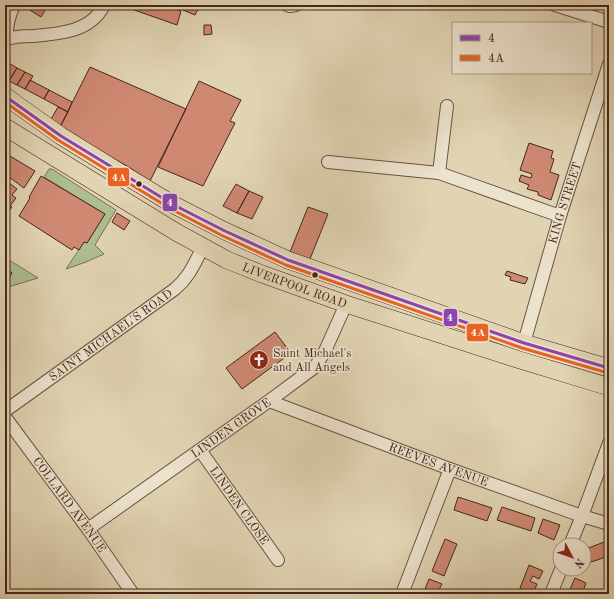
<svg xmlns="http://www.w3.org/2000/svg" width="614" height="599" viewBox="0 0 614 599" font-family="'Old Standard TT',serif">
<rect width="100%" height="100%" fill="#e1d4b3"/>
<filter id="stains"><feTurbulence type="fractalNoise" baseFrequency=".005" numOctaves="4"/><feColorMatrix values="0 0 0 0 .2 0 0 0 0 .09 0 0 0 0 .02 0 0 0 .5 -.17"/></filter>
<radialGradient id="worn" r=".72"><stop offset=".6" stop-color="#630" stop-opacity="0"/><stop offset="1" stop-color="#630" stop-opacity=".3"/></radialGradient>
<path fill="#aebe90" stroke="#7a7256" d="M 49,169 L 52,169 L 116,210 L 95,245 L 104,254 L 86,262 L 66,269 L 84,242 L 87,243 L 105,214 L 44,177 Z
M 5,258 L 9,260 L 38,278 L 5,288 Z"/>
<path fill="#cf8973" stroke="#45271b" d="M 31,5 L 48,5 L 41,17 L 28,9 Z
M 120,5 L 162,5 L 181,11 L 177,25 Z
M 185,5 L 200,5 L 195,15 L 183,10 Z
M 204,25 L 211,25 L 212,34 L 204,35 Z
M 7,62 L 17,68 L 9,81 L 5,78 L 5,66 Z
M 90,67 L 186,109 L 150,181 L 127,166 L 73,136 L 60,127 Z
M 17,68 L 25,72 L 17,85 L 9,81 Z
M 25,72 L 33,76 L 25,89 L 17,85 Z
M 30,80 L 49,90 L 44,99 L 25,89 Z
M 199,81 L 241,100 L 230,121 L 235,123 L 203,186 L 158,167 Z
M 49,90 L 72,102 L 68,112 L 44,99 Z
M 58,107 L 68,112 L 60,127 L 50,121 Z
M 529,143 L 553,151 L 551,158 L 554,159 L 550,172 L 559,175 L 551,200 L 538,195 L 538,192 L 527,189 L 529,185 L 519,181 L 521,175 L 531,178 L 532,174 L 520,170 Z
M 5,153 L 35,171 L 24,188 L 5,174 Z
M 41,176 L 105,214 L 87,243 L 84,242 L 79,250 L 74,247 L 72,250 L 19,216 L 30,198 L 29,197 Z
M 5,180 L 17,189 L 12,195 L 16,198 L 10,206 L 12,207 L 9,211 L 5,208 Z
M 236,184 L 249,191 L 237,213 L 223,206 Z
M 249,191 L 263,197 L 252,219 L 237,213 Z
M 308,207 L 328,214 L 310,259 L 290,252 Z
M 117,213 L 130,221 L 124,230 L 112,222 Z
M 5,268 L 12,273 L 5,285 Z
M 507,271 L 528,278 L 525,284 L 510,280 L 511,277 L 505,275 Z
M 275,332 L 291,353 L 242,389 L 226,368 Z
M 458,497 L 492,508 L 487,521 L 454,510 Z
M 502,507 L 535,518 L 531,531 L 497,520 Z
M 543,519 L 560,525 L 554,540 L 538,533 Z
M 445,539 L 457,544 L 444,576 L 432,571 Z
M 604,542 L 609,556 L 591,562 L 586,549 Z
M 529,565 L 543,571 L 539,579 L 533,576 L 530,581 L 537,584 L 533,594 L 520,588 Z
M 575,578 L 586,583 L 582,594 L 568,594 Z
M 429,579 L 442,584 L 437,594 L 423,594 Z"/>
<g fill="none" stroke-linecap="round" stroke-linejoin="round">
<g stroke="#6c5241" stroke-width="14">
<g id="minor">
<path d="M 287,5 L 290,6 L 296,5"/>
<path d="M 555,5 L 609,22"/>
<path d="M 7,39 C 6,27 9,16 14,5"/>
<path d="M 5,40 C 13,36 24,36 33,36 C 59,34 91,32 104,5"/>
<path d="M 328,162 L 439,173 L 560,216"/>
<path d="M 439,173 L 447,106"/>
<path id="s1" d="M 524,343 L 560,216 L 609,64"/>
<path id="s2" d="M 269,401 L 450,469 L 582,516 L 609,524"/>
<path id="s3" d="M 5,411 L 175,289 C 190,276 194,264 203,247"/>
<path id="s4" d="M 5,417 L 88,529 L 133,594"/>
<path id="s5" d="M 200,450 L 278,560"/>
<path id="s6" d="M 88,529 L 269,401 L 315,367 L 325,351 L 346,304"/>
<path d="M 570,545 L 582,516 L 609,443"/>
<path d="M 402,594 L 450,469"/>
<path d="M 551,594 L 561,569"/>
</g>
</g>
<g stroke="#45271b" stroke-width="18">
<g id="highway">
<path d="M 5,96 L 61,136 L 116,170 L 174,205 L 225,231 L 288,260 L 524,343 L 609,368"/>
<path id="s7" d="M 5,127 L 176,232 L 227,260 L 262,274 L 346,304 L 520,360 L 609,387"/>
</g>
</g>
<use href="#minor" stroke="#ece3ce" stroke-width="12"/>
<use href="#highway" stroke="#e1d4b3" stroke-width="17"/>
<g stroke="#ece3ce" stroke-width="6">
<path id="bus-1" d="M 5,96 L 61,136 L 174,205 L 225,231 L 288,260 L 524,343 L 609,368"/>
</g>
<g stroke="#ece3ce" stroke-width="6">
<path id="bus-2" d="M 5,102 L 58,140 L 171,209 L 223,236 L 286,265 L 522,348 L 608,373"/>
</g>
<use href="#bus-1" stroke="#8e44ad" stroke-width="3"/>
<use href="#bus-2" stroke="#e96222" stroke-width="3"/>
</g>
<defs>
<g id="church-disc" transform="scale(1)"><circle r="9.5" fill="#8f2418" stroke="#ece3ce"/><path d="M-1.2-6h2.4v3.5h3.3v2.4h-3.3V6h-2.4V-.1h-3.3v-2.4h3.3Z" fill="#fff"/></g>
</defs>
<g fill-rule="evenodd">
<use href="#church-disc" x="259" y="360"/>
</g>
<g fill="#45271b" stroke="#ece3ce" stroke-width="1.5">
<circle cx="139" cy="184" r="3.5"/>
<circle cx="315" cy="275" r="3.5"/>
</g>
<g text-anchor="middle" stroke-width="3.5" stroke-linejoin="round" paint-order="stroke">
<g font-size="12" fill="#45271b" stroke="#ece3ce">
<text dy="4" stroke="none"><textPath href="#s1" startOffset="146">KING STREET</textPath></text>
<text dy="4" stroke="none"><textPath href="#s7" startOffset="331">LIVERPOOL ROAD</textPath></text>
<text dy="4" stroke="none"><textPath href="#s3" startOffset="130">SAINT MICHAEL'S ROAD</textPath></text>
<text dy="4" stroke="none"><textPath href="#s6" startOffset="175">LINDEN GROVE</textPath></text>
<text dy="4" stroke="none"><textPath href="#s2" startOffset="181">REEVES AVENUE</textPath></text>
<text dy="4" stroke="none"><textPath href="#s4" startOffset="109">COLLARD AVENUE</textPath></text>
<text dy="4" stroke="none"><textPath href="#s5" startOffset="68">LINDEN CLOSE</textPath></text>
</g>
<g font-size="12" fill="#45271b" stroke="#ece3ce" text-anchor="start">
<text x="273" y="357">Saint Michael's<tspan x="273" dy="14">and All Angels</tspan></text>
</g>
</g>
<g stroke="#ece3ce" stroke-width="1.5">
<rect x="107" y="167" width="23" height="20" rx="4" fill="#e96222"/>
<rect x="162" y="193" width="16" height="19" rx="4" fill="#8e44ad"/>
<rect x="443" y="308" width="15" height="19" rx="4" fill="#8e44ad"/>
<rect x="466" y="323" width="23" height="19" rx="4" fill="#e96222"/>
</g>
<g font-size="11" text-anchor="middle" font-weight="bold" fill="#fff">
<text x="119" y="181">4A</text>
<text x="170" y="206">4</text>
<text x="450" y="321">4</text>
<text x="478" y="336">4A</text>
</g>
<rect width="614" height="599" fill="none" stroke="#e1d4b3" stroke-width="20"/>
<rect x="6" y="6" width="602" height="587" fill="none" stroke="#45271b" stroke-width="2"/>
<rect x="10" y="10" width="594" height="579" fill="none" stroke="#45271b"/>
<rect x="452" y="22" width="140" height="52" fill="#ece3ce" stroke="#a99886"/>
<rect x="460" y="35" width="20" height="6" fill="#8e44ad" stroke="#a99886"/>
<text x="488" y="42" font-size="12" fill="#45271b">4</text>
<rect x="460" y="55" width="20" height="6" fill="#e96222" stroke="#a99886"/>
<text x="488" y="62" font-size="12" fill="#45271b">4A</text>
<g transform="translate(572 557) rotate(131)"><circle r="19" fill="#ece3ce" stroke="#a99886"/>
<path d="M0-3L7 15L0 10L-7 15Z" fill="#8f2418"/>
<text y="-6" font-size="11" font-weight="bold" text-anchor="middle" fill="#45271b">N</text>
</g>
<rect width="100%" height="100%" filter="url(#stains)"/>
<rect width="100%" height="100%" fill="url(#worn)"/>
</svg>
